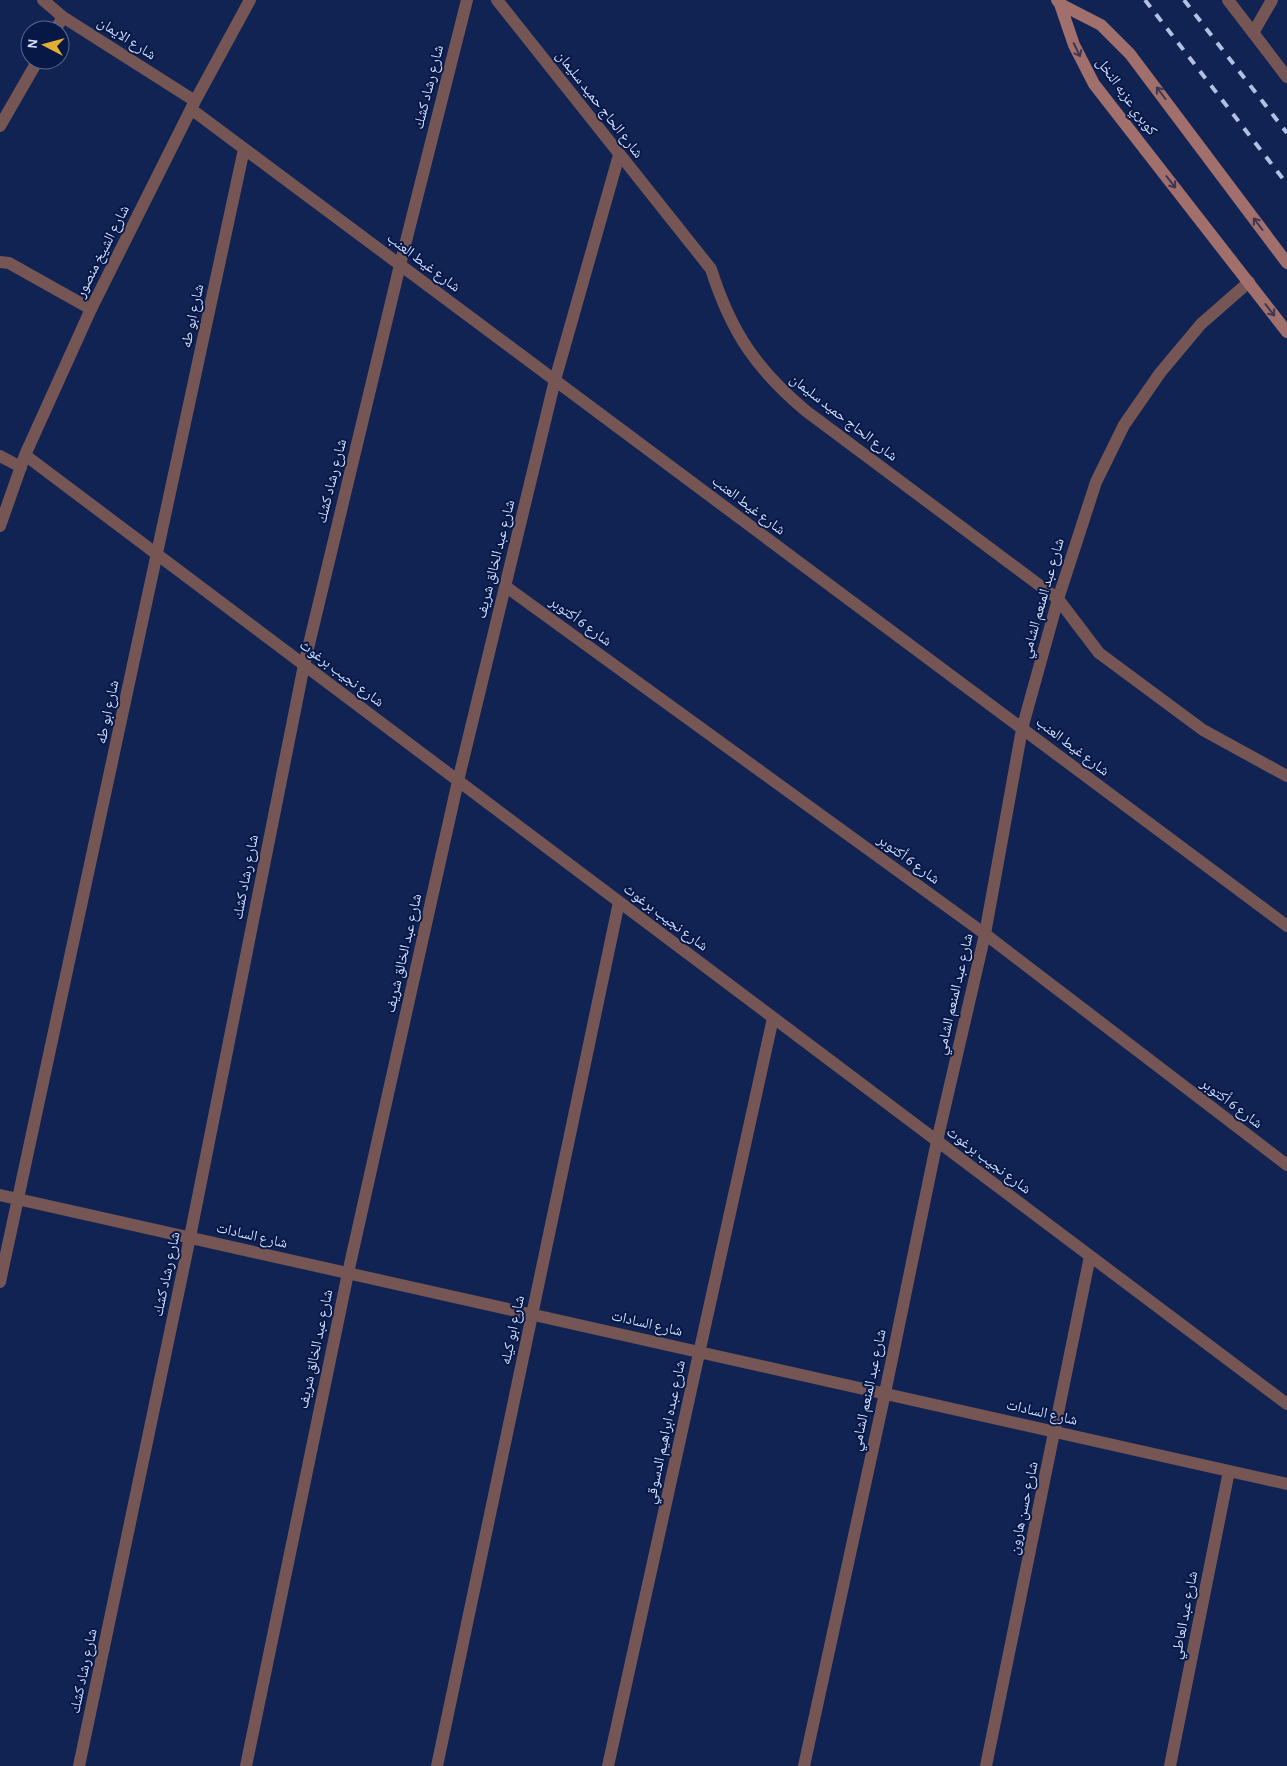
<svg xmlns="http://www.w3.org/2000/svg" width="1287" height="1766" viewBox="0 0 1287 1766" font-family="'Alegreya Sans','Noto Naskh Arabic',sans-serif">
<rect width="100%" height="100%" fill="#102353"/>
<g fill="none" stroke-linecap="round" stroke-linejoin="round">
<path stroke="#755654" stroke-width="12" d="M 0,262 L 9,263 L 91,309
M 0,456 L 21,467"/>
<path stroke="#755654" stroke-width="12" d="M 43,0 L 63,17 L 195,101
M 497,0 L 711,269 C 731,332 756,369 806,411 L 1058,599 L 1099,653 L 1203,730 L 1287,776
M 1228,0 L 1287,77
M 55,30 L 63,17
M 1253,33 L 1272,0
M 191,109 L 1287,926
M 0,126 L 38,60
M 25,455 L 1287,1404
M 0,526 L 25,455 L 91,309 L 195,101 L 250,0
M 505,586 L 985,934 L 1287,1165
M 0,1195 L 1287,1484
M 0,1282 L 244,149
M 79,1766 L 190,1237 L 304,665 L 400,265 L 467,0
M 246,1766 L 348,1273 L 458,781 L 555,380 L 619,155
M 437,1766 L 619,902
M 608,1766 L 773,1018
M 804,1766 L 885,1393 L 937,1141 L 985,934 L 1022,729 L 1058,599 L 1096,482 L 1124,425 L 1160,373 L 1201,324 L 1249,282
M 986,1766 L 1090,1256
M 1170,1766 L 1229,1471"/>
<path stroke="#a1706c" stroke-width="12" d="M 1057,0 L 1060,4 L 1074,45 L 1094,84 L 1287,332
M 1060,4 L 1101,25 L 1130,54 L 1287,263"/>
<path stroke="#b2c1e3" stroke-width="4" stroke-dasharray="9 9" stroke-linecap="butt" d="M 1145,0 L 1287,184
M 1184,0 L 1287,133"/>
</g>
<defs><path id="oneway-shaft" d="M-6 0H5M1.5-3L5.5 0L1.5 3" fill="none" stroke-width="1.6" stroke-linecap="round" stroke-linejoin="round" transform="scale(1.25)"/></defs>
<g stroke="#3d3754">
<use href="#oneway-shaft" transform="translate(1077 50) rotate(64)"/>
<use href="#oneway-shaft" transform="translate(1161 93) rotate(-127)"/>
<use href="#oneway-shaft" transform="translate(1171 182) rotate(52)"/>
<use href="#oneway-shaft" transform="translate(1258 224) rotate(-127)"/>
<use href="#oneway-shaft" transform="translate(1270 310) rotate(52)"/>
</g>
<g text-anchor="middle" stroke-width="4" stroke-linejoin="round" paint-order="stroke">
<g font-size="15" fill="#d0dffe" stroke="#071847">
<text transform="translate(127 38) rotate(33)" y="5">شارع الايمان</text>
<text transform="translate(428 87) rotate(-76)" y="5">شارع رشاد كشك</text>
<text transform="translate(1127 96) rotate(54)" y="5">كوبري عزبه النخل</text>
<text transform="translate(600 104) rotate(52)" y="5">شارع الحاج حميد سليمان</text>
<text transform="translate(102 251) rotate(-63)" y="5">شارع الشيخ منصور</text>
<text transform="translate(424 262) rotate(37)" y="5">شارع غيط العنب</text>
<text transform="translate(192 316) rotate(-78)" y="5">شارع ابو طه</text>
<text transform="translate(844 417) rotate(38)" y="5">شارع الحاج حميد سليمان</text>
<text transform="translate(331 481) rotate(-76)" y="5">شارع رشاد كشك</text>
<text transform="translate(749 505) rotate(37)" y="5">شارع غيط العنب</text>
<text transform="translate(495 559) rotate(-76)" y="5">شارع عبد الخالق شريف</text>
<text transform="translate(1042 598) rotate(-74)" y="5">شارع عبد المنعم الشامي</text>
<text transform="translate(581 621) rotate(36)" y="5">شارع 6 أكتوبر</text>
<text transform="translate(342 673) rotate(37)" y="5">شارع نجيب برغوث</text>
<text transform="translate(107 712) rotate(-78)" y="5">شارع ابو طه</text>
<text transform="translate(1073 746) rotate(37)" y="5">شارع غيط العنب</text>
<text transform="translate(909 859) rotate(36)" y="5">شارع 6 أكتوبر</text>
<text transform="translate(245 877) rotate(-79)" y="5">شارع رشاد كشك</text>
<text transform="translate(666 917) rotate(37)" y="5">شارع نجيب برغوث</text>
<text transform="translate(403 953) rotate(-77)" y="5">شارع عبد الخالق شريف</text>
<text transform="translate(954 994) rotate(-77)" y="5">شارع عبد المنعم الشامي</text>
<text transform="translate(1232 1103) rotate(37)" y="5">شارع 6 أكتوبر</text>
<text transform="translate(989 1160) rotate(37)" y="5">شارع نجيب برغوث</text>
<text transform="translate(252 1235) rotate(13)" y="5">شارع السادات</text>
<text transform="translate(166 1274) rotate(-78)" y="5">شارع رشاد كشك</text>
<text transform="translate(647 1323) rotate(13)" y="5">شارع السادات</text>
<text transform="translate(512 1330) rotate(-78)" y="5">شارع ابو كيله</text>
<text transform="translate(315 1349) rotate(-78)" y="5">شارع عبد الخالق شريف</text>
<text transform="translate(868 1390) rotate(-78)" y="5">شارع عبد المنعم الشامي</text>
<text transform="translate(1042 1412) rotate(13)" y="5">شارع السادات</text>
<text transform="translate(665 1432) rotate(-78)" y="5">شارع عبده ابراهيم الدسوقي</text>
<text transform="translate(1023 1508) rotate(-78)" y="5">شارع حسن هارون</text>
<text transform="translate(1184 1615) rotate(-79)" y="5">شارع عبد العاطي</text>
<text transform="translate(83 1671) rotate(-78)" y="5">شارع رشاد كشك</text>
</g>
</g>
<g transform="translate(45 45) rotate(276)"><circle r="24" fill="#071847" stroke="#576890"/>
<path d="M0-4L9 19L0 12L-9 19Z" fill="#e2af34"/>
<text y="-8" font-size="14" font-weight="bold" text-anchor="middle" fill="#d0dffe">N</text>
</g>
</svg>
